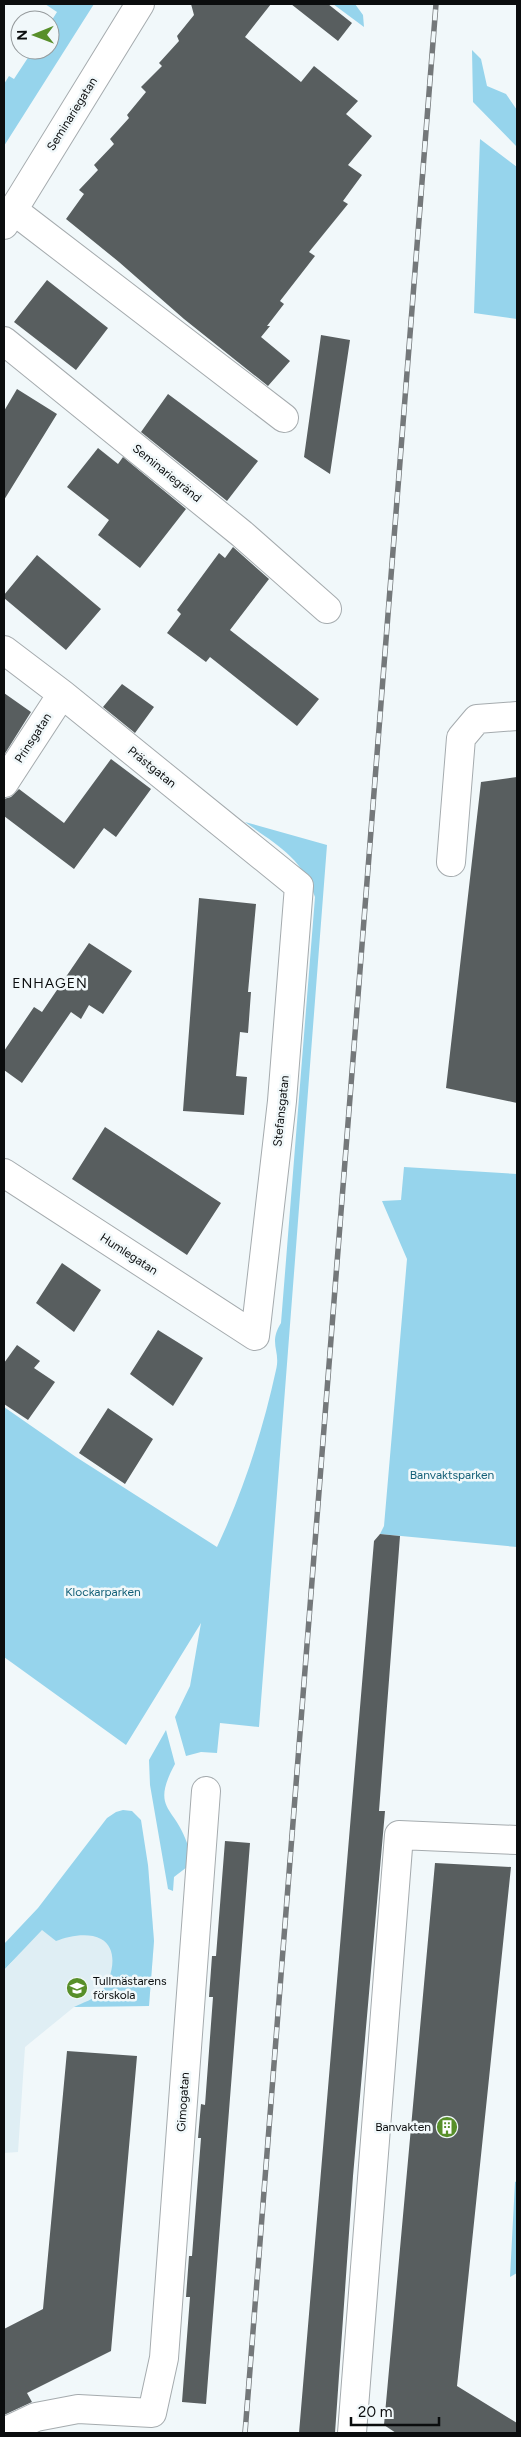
<svg xmlns="http://www.w3.org/2000/svg" width="521" height="2437" viewBox="0 0 521 2437" font-family="Figtree,sans-serif">
<rect width="100%" height="100%" fill="#f1f8fa"/>
<path fill="#dfeef4" d="M 148,1865 L 154,1941 L 149,2006 L 74,2007 L 25,2047 L 18,2152 L 4,2153 L 4,1971 L 88,1876 Z"/>
<path fill="#96d4ec" d="M 45,4 L 94,4 L 4,146 L 4,84 L 9,76 L 14,79 L 33,50 L 50,50 L 50,23 L 57,12 Z
M 333,4 L 355,4 L 363,15 L 364,27 Z
M 472,50 L 481,59 L 487,86 L 506,94 L 517,110 L 517,147 L 473,102 Z
M 480,139 L 517,167 L 517,319 L 474,313 Z
M 245,822 L 327,845 L 259,1727 L 220,1723 L 217,1753 L 201,1752 L 186,1756 L 175,1717 L 190,1686 L 201,1623 L 126,1745 L 4,1657 L 4,1407 L 76,1457 L 217,1547 C 243,1492 263,1430 276,1370 C 281,1350 268,1344 281,1323 L 315,897 C 302,857 278,846 245,822 Z
M 404,1167 L 517,1174 L 517,1547 L 380,1534 L 384,1526 L 407,1259 L 382,1201 L 401,1200 Z
M 166,1730 L 175,1764 C 150,1810 175,1806 187,1843 C 189,1850 187,1860 187,1867 L 174,1877 L 173,1891 L 168,1889 L 150,1785 L 149,1760 Z
M 123,1810 L 132,1811 L 141,1820 L 148,1865 L 154,1941 L 149,2006 L 74,2007 C 82,2003 95,1999 101,1992 C 112,1980 120,1949 101,1939 C 88,1932 69,1936 56,1941 L 42,1930 L 4,1970 L 4,1944 L 38,1908 L 107,1818 L 116,1812 Z
M 517,2181 L 517,2273 L 510,2277 L 515,2182 Z"/>
<path fill="#585e5f" d="M 191,4 L 271,4 L 245,37 L 301,82 L 314,66 L 358,101 L 346,114 L 372,136 L 348,165 L 362,175 L 343,201 L 348,204 L 309,252 L 315,256 L 280,301 L 284,304 L 267,326 L 270,326 L 261,337 L 290,361 L 268,386 L 184,319 L 119,262 L 66,219 L 84,194 L 79,190 L 98,170 L 94,165 L 114,144 L 110,139 L 129,118 L 127,115 L 146,92 L 141,87 L 162,66 L 159,63 L 179,41 L 177,36 L 194,15 Z
M 291,4 L 328,4 L 352,23 L 338,41 Z
M 47,280 L 108,328 L 76,370 L 14,322 Z
M 321,335 L 350,340 L 330,474 L 304,457 Z
M 17,389 L 57,414 L 4,500 L 4,411 Z
M 168,394 L 258,461 L 227,501 L 141,432 Z
M 98,448 L 118,464 L 123,457 L 186,509 L 140,568 L 98,535 L 109,520 L 67,487 Z
M 233,547 L 269,579 L 230,630 L 319,699 L 297,726 L 210,657 L 206,662 L 167,633 L 181,614 L 177,610 L 219,553 L 225,558 Z
M 37,555 L 101,609 L 66,650 L 4,598 L 4,595 Z
M 122,684 L 154,707 L 135,733 L 103,707 Z
M 4,693 L 31,712 L 4,755 Z
M 111,759 L 151,789 L 116,837 L 104,828 L 74,869 L 4,816 L 4,799 L 11,797 L 19,789 L 64,823 Z
M 517,777 L 517,1103 L 446,1088 L 481,782 Z
M 199,898 L 256,904 L 248,992 L 251,992 L 248,1033 L 240,1032 L 236,1076 L 247,1077 L 244,1115 L 183,1111 Z
M 89,943 L 132,971 L 103,1014 L 89,1005 L 81,1019 L 71,1012 L 22,1083 L 4,1070 L 4,1051 L 34,1007 L 42,1012 Z
M 105,1127 L 221,1203 L 187,1255 L 72,1179 Z
M 62,1263 L 101,1290 L 74,1332 L 36,1303 Z
M 158,1330 L 203,1358 L 173,1406 L 130,1374 Z
M 17,1345 L 40,1361 L 34,1368 L 55,1382 L 28,1420 L 4,1404 L 4,1363 Z
M 108,1408 L 153,1439 L 125,1484 L 79,1453 Z
M 380,1534 L 400,1536 L 379,1811 L 385,1811 L 353,2176 L 335,2433 L 299,2433 L 374,1541 Z
M 225,1841 L 250,1843 L 206,2404 L 182,2402 L 190,2297 L 186,2297 L 189,2256 L 192,2256 L 201,2138 L 198,2138 L 201,2104 L 205,2105 L 213,1997 L 209,1997 L 212,1956 L 216,1956 Z
M 435,1863 L 511,1867 L 457,2386 L 517,2423 L 517,2433 L 396,2433 L 384,2425 Z
M 67,2051 L 137,2056 L 111,2351 L 27,2393 L 32,2402 L 4,2415 L 4,2329 L 43,2309 Z"/>
<g fill="none" stroke-linecap="round" stroke-linejoin="round">
<g stroke="#a5abae" stroke-width="30">
<path id="minor" d="M 13,210 L 284,418
M 4,225 L 140,4
M 4,341 L 242,534 L 327,609
M 4,650 L 62,694 L 299,886 L 282,1101 L 255,1336 L 4,1173
M 4,783 L 62,694
M 451,862 L 461,738 L 477,719 L 517,716
M 4,2432 L 36,2417 L 78,2409 L 152,2413 L 164,2358 L 206,1791
M 352,2433 L 399,1835 L 517,1840"/>
</g>
<use href="#minor" stroke="#fff" stroke-width="28"/>
<g stroke="#74787a" stroke-width="5.5">
<path id="rail" d="M 245,2433 L 436,4"/>
</g>
<use href="#rail" stroke="#f1f8fa" stroke-width="4" stroke-dasharray="11" stroke-linecap="butt"/>
</g>
<defs>
<g id="school-disc" transform="scale(1.125)"><circle r="9.5" fill="#588f2a" stroke="#f1f8fa"/><path d="M0-5L7-2L0 1L-7-2ZM-4 1L0 2.5L4 1V4Q0 6-4 4Z" fill="#fff"/></g>
<g id="building-disc" transform="scale(1.125)"><circle r="9.5" fill="#588f2a" stroke="#f1f8fa"/><path d="M-4-6H4V6H1V3H-1V6H-4ZM-2.5-4.3h1.7v1.8h-1.7ZM.8-4.3h1.7v1.8H.8ZM-2.5-1h1.7V.8h-1.7ZM.8-1h1.7V.8H.8Z" fill="#fff"/></g>
</defs>
<g fill-rule="evenodd">
<use href="#school-disc" x="77" y="1988"/>
<use href="#building-disc" x="447" y="2127"/>
</g>
<g text-anchor="middle" stroke-width="5" stroke-linejoin="round" paint-order="stroke">
<g font-size="12" fill="#0b0d0e" stroke="#f1f8fa">
<text transform="translate(72 114) rotate(-58)" y="4">Seminariegatan</text>
<text transform="translate(167 473) rotate(39)" y="4">Seminariegränd</text>
<text transform="translate(33 738) rotate(-57)" y="4">Prinsgatan</text>
<text transform="translate(152 767) rotate(39)" y="4">Prästgatan</text>
<text transform="translate(281 1111) rotate(-84)" y="4">Stefansgatan</text>
<text transform="translate(129 1254) rotate(33)" y="4">Humlegatan</text>
<text transform="translate(183 2102) rotate(-86)" y="4">Gimogatan</text>
</g>
<g font-size="12" fill="#135f77" stroke="#f1f8fa">
<text x="452" y="1479">Banvaktsparken</text>
<text x="103" y="1596">Klockarparken</text>
</g>
<g font-size="12" fill="#0b0d0e" stroke="#f1f8fa" text-anchor="start">
<text x="93" y="1985">Tullmästarens<tspan x="93" dy="14">förskola</tspan></text>
<text x="431" y="2131" text-anchor="end">Banvakten</text>
</g>
<g font-size="14" letter-spacing="1" fill="#0b0d0e" stroke="#f1f8fa">
<text x="50" y="988">ENHAGEN</text>
</g>
</g>
<rect width="521" height="2437" fill="none" stroke="#0b0d0e" stroke-width="10"/>
<g transform="translate(35 35) rotate(269)"><circle r="24" fill="#f1f8fa" stroke="#959a9c"/>
<path d="M0-4L9 19L0 12L-9 19Z" fill="#588f2a"/>
<text y="-8" font-size="14" font-weight="bold" text-anchor="middle" fill="#0b0d0e">N</text>
</g>
<path d="M351 2417v8h88v-8" fill="none" stroke="#0b0d0e" stroke-width="2.5"/>
<text x="358" y="2417" font-size="15" fill="#0b0d0e" stroke="#f1f8fa" stroke-width="4" paint-order="stroke">20 m</text>
</svg>
